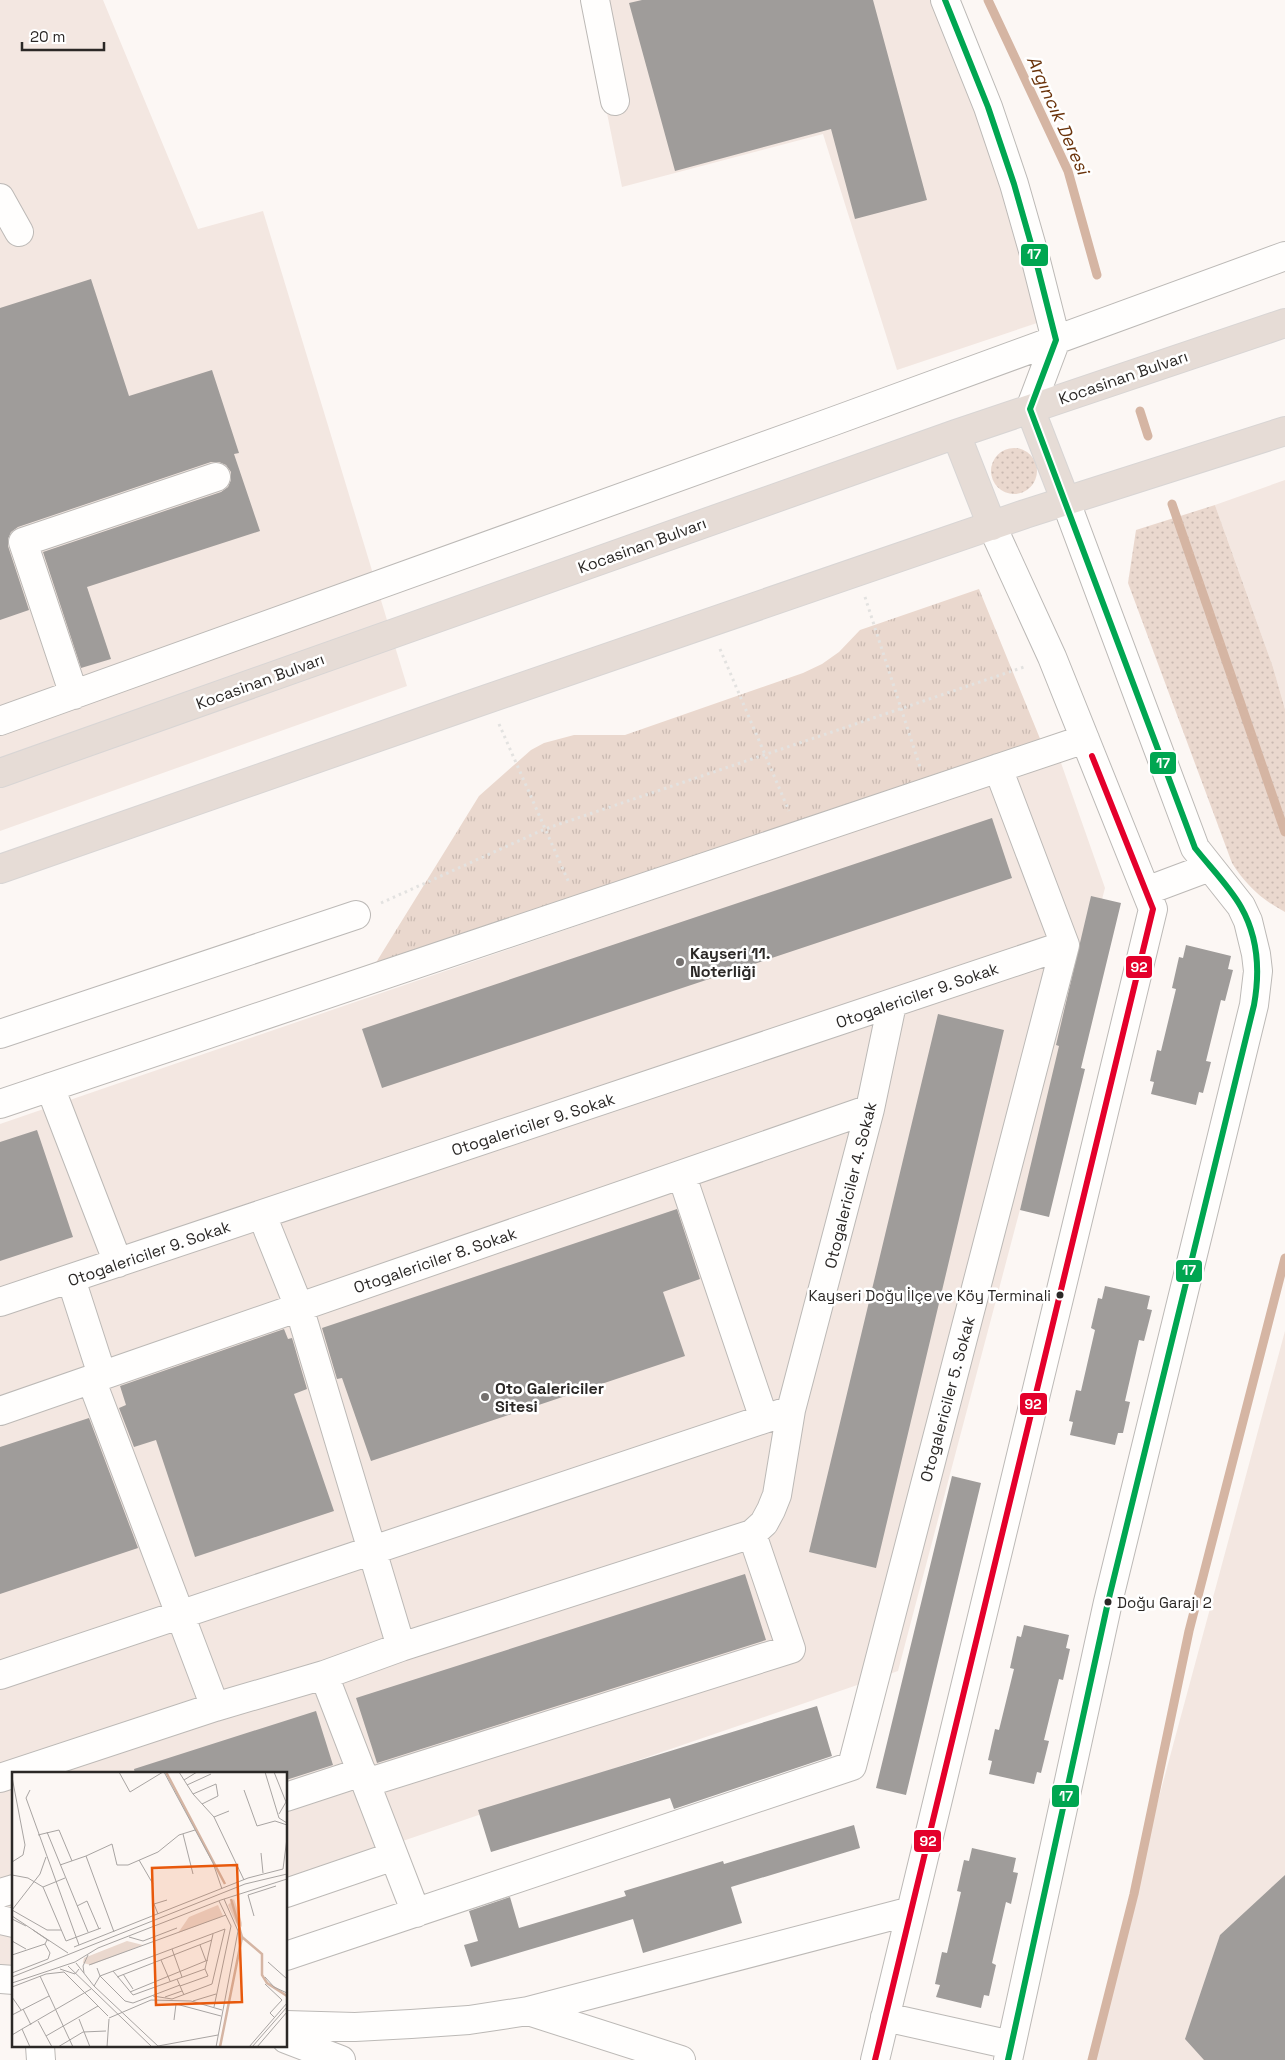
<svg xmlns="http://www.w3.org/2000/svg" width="1285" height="2060" viewBox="0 0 1285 2060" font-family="'Space Grotesk',sans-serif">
<defs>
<pattern id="grass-dots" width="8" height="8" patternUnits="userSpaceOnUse" patternTransform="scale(1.25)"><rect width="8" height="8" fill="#ead8ce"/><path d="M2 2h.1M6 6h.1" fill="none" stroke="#c9b9b1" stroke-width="1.8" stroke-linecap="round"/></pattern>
<pattern id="park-tufts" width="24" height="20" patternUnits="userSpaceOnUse" patternTransform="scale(1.25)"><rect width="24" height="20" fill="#ead8ce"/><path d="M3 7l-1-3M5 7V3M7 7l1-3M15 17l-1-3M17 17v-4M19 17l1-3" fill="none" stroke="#c9b9b1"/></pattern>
</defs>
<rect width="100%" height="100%" fill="#fcf7f4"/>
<path fill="#f3e7e1" d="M 0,0 L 103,0 L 198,229 L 263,211 L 407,686 L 0,831 Z
M 584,0 L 938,0 L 1052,318 L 897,370 L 823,134 L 622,187 Z
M 1285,480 L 1285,709 L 1273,667 L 1215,505 Z
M 1060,760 L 1105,888 L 898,1671 L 286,1881 L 286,1774 L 14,1774 L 14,1974 L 0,1979 L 0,1124 Z
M 1285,1331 L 1285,2060 L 1088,2060 Z"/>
<path fill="url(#grass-dots)" d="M991 471a23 23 0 1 1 46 0a23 23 0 1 1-46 0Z
M 1215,505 L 1273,667 L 1285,709 L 1285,912 C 1262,900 1246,885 1232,863 L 1128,583 L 1136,530 Z"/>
<path fill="url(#park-tufts)" d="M 979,589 L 1043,746 L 364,982 L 479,796 L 531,750 L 544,743 L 574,735 L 625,735 L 803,673 L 822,664 L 839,652 L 860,630 Z"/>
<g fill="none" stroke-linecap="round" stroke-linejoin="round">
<path stroke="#d5b5a3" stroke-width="9" d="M 988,0 L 1068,171 L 1097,275
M 1140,411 L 1148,436
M 1172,504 L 1285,832
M 1092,2060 L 1134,1894 L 1189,1631 L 1285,1258"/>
</g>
<path fill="#9f9c9a" d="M 642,0 L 873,0 L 927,200 L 855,219 L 831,129 L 675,171 L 629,3 Z
M 91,279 L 129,396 L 212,370 L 239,453 L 234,454 L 260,531 L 87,587 L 111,659 L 81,668 L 43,552 L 221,492 L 228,487 L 231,480 L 231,472 L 226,465 L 219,462 L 211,462 L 18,527 L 11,532 L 8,539 L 8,546 L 29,610 L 0,620 L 0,308 Z
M 992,818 L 1012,878 L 382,1088 L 362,1029 Z
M 1091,896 L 1121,903 L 1081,1068 L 1085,1069 L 1049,1217 L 1020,1210 L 1059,1046 L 1056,1045 Z
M 1186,945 L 1231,956 L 1228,969 L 1233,970 L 1225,1001 L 1221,1000 L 1206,1061 L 1211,1062 L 1203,1093 L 1199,1092 L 1196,1105 L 1151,1094 L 1154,1082 L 1150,1081 L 1157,1050 L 1161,1051 L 1176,989 L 1172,988 L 1179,957 L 1183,958 Z
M 938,1014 L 1004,1030 L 876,1568 L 809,1552 Z
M 37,1130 L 73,1237 L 0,1261 L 0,1142 Z
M 677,1209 L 700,1279 L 663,1292 L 685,1356 L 371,1461 L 342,1378 L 337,1379 L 322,1328 Z
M 1105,1286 L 1150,1296 L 1147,1309 L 1152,1310 L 1144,1341 L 1139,1340 L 1125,1401 L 1130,1402 L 1123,1433 L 1118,1433 L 1115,1445 L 1070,1435 L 1073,1422 L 1069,1421 L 1076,1390 L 1081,1391 L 1095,1330 L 1091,1328 L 1098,1298 L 1102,1299 Z
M 284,1329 L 288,1339 L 292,1338 L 307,1389 L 294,1394 L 334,1511 L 195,1557 L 156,1440 L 134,1447 L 119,1408 L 126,1405 L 120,1386 Z
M 89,1418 L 138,1548 L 0,1594 L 0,1447 Z
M 952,1476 L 981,1483 L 906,1795 L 876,1788 Z
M 745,1574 L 766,1640 L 377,1763 L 356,1698 Z
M 1024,1625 L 1069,1635 L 1066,1648 L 1070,1649 L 1063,1680 L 1059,1679 L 1044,1740 L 1049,1741 L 1041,1773 L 1037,1772 L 1034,1784 L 989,1774 L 992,1761 L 988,1760 L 995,1729 L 999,1730 L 1014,1669 L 1010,1668 L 1017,1636 L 1021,1637 Z
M 817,1706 L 832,1756 L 674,1809 L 670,1798 L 491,1852 L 478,1810 Z
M 316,1711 L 333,1765 L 286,1780 L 286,1774 L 135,1774 L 134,1769 Z
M 854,1825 L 860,1848 L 731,1887 L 742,1923 L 643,1953 L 633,1919 L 471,1967 L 464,1945 L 478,1941 L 469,1911 L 510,1897 L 519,1928 L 626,1896 L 624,1891 L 723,1861 L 724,1864 Z
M 972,1848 L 1016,1858 L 1013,1872 L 1018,1873 L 1011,1904 L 1006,1902 L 992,1963 L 996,1965 L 989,1996 L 984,1995 L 981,2008 L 936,1997 L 940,1985 L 935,1984 L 942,1952 L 947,1953 L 961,1892 L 957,1891 L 964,1860 L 969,1861 Z
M 1285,1875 L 1285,2060 L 1204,2060 L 1185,2039 L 1220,1935 Z"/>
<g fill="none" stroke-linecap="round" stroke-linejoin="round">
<g stroke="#bcb9b6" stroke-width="30">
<path id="minor" d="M 595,0 L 615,101
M 945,0 L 988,107 L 1014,184 L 1036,261 L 1056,340 L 1030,409
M 0,198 L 19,232
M 74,695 L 23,542 L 216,477
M 0,721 L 834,421 L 1285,256
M 998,768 L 1065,945
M 1146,891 L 1210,867
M 0,1034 L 356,915
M 50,1087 L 118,1263
M 0,1104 L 1085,739
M 682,1176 L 764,1419
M 262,1215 L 299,1307 L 401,1647
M 71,1279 L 102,1375
M 0,1302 L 1065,945
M 91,1379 L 215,1707
M 0,1411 L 870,1109
M 0,1675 L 791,1410
M 324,1675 L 416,1913
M 0,1778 L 215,1707 L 324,1675 L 401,1647 L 752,1534 L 764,1523 L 771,1510 L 777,1495 L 791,1410 L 870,1109 L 892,1004
M 366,1783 L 791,1649 L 752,1534
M 286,1797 L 362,1772
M 0,1893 L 14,1889
M 286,1893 L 394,1856
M 0,1920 L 14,1923
M 286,1956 L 852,1766 L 1065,945
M 0,1979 L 14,1980
M 528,2011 L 911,1911
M 885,2017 L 1011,2045
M 286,2025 L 355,2027 L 411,2024 L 469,2020 L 528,2011 L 681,2060
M 286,2039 L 341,2060
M 40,2046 L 41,2060
M 875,2060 L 1153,909 L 1052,657 L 992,526
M 1008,2060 L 1108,1602 L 1254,1005 L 1258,971 L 1256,954 L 1248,921 L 1241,906 L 1195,848 L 1066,502"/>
</g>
<g stroke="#d8d5d4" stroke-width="30">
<path id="highway" d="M 1030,409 L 1066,502
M 956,434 L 992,526
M 0,773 L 956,434 L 1285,323
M 0,869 L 464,707 L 1025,514 L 1285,431"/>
</g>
<path stroke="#e3e2e0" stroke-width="3" stroke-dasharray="2.5 4" stroke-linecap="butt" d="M 865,597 L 920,767
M 720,649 L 789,811
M 499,724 L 569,883
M 381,903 L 545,829 L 1027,666"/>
<use href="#minor" stroke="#fffefd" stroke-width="28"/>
<use href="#highway" stroke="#e6dcd6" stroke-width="28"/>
<g stroke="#fff" stroke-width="10">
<path id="bus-1" d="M 945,0 L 988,107 L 1014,184 L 1036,261 L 1056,340 L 1030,409 L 1195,848 C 1210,867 1230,887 1241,907 C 1258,937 1260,972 1254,1005 L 1108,1602 L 1008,2060"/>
</g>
<g stroke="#fff" stroke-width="10">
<path id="bus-2" d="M 875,2060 L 1153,909 L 1092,756"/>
</g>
<use href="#bus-1" stroke="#00a651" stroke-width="6"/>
<use href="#bus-2" stroke="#e4002b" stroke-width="6"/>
</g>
<g fill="#74706e" stroke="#fff" stroke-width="2">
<circle cx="680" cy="962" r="5"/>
<circle cx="485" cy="1397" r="5"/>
</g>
<g fill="#2b2826" stroke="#fff" stroke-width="2">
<circle cx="1060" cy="1295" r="4.5"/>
<circle cx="1108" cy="1602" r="4.5"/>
</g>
<g text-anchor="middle" stroke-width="5" stroke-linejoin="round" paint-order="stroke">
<g font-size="15" fill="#2b2826" stroke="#fff" text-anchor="end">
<text x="1051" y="1301">Kayseri Doğu İlçe ve Köy Terminali</text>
<text x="1117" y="1608" text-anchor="start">Doğu Garajı 2</text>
</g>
<g font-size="16" fill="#2b2826" stroke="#fff">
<text transform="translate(1123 377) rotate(-19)" y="6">Kocasinan Bulvarı</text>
<text transform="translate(642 545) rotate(-20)" y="6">Kocasinan Bulvarı</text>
<text transform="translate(260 681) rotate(-20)" y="6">Kocasinan Bulvarı</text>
<text transform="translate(917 995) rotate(-19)" y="6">Otogalericiler 9. Sokak</text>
<text transform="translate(533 1124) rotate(-18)" y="6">Otogalericiler 9. Sokak</text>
<text transform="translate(850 1185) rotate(-76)" y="6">Otogalericiler 4. Sokak</text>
<text transform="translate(149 1253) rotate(-19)" y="6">Otogalericiler 9. Sokak</text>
<text transform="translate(435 1260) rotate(-19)" y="6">Otogalericiler 8. Sokak</text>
<text transform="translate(947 1399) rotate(-75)" y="6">Otogalericiler 5. Sokak</text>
</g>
<g font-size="16" font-weight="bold" fill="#2b2826" stroke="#fff" text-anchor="start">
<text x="690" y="959">Kayseri 11.<tspan x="690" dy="18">Noterliği</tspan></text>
<text x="495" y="1394">Oto Galericiler<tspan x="495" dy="18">Sitesi</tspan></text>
</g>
<g font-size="18" font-style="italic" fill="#6a330b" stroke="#fff">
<text transform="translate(1058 115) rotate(66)" y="6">Argıncık Deresi</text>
</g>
</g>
<g transform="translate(12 1772)">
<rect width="275" height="275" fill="#fcf7f4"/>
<path d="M 222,127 L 230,151 L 230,155 L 224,151 L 216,133 Z" fill="#ead8ce"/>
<path d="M 206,133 L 211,144 L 166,161 L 177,145 ZM 115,169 L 131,173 L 79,193 L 71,191 L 72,186 Z" fill="#ead8ce"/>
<path fill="none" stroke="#d5b5a3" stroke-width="2.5" d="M 154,0 L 213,112M 230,165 L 250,182 L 250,203 L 255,211 L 275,224M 208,275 L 230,165 L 219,127"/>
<path fill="none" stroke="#a8a4a2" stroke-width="1" d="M 107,0 L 118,20 L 151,0M 152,0 L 201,91 L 210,117M 167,0 L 181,22 L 202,45 L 232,108M 253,0 L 267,46 L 275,51M 262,0 L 274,30 L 267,42M 0,5 L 13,73 L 11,83 L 0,90M 172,8 L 185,0M 175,13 L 199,2M 18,18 L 14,26 L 67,173M 232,18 L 245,54 L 263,49 L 275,53M 181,22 L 204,12 L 206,24 L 190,32M 202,45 L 217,39M 35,60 L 76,160M 171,62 L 181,102M 26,63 L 47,58 L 60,89M 249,81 L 251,101M 127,88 L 141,112M 48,93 L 74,84M 271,97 L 275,66M 0,103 L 16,106 L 31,115 L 54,169 L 89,156M 31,115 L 53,106M 65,134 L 75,129 L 87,157M 0,138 L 28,102 L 34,85M 0,138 L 35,158 L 49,158M 146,142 L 142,132 L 155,128M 0,144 L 56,181M 242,144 L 236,123 L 264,114M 0,147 L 14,154M 21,158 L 37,169M 102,160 L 74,84 L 100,72 L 105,93 L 116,93 L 146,80 L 167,63 L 183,58M 117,165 L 131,169 L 165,156M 0,169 L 14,177M 188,173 L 194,189M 62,175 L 236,106 L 271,97M 160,177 L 170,205M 0,183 L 33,172 L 35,168M 149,188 L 158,209M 256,190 L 275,207M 64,191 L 82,214 L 147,275M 77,193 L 214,143M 56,194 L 140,275M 85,196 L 88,204 L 113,229 L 121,231 L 168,213M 48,197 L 63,202 L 67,197M 193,197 L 201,162M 101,199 L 121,223M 0,201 L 36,187 L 38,181 L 33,172M 72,201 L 71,194 L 76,183M 111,202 L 121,217M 28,204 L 61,275M 0,205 L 233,112 L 275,102M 105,205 L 200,168M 253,205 L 262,215 L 275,221M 165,207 L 172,223M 0,211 L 63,190 L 86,176 L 209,128 L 275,107M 253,212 L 270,228 L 258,241 L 262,245M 82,214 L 88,204 L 213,157M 168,214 L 196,204 L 193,197M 0,215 L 34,202 L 52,200 L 96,244M 118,220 L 196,188M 121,223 L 193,197M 141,224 L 160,227 L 200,212 L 213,157M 0,225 L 9,238M 153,225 L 170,219M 181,229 L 204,222M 164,232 L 209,244M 202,235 L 219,154 L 207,129M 11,237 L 19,253M 0,243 L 37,224M 97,246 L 139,228 L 179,229 L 210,238M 67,247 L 78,275M 162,248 L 164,232M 26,249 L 40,275M 10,257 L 79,217M 0,263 L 10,257 L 18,275M 34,264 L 86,234M 146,274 L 206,263M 46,275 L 71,260 L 94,259M 95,275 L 97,247M 204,275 L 226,159 L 212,127M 237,275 L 275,231M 240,275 L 275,235M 245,275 L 275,240"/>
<path fill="#e8590c" fill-opacity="0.15" stroke="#e8590c" stroke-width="2.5" d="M 225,93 L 230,230 L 144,233 L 140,96 Z"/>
<rect width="275" height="275" fill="none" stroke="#2b2826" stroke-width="2.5"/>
</g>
<g stroke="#fff" stroke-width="2">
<rect x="1020" y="243" width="29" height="24" rx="5" fill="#00a651"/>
<rect x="1149" y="751" width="28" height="24" rx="5" fill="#00a651"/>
<rect x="1125" y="955" width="28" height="24" rx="5" fill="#e4002b"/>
<rect x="1175" y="1259" width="28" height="24" rx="5" fill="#00a651"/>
<rect x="1019" y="1392" width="29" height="24" rx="5" fill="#e4002b"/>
<rect x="1051" y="1784" width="29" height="24" rx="5" fill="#00a651"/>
<rect x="913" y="1829" width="29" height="24" rx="5" fill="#e4002b"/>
</g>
<g font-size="14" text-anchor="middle" font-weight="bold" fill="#fff">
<text x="1034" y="259">17</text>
<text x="1163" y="768">17</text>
<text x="1139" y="972">92</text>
<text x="1189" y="1275">17</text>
<text x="1033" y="1409">92</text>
<text x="1066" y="1801">17</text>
<text x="928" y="1846">92</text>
</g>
<path d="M22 42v8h82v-8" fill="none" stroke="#2b2826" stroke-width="2.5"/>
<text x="30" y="42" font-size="15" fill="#2b2826" stroke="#ffffff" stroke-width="4" paint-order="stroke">20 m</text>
</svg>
